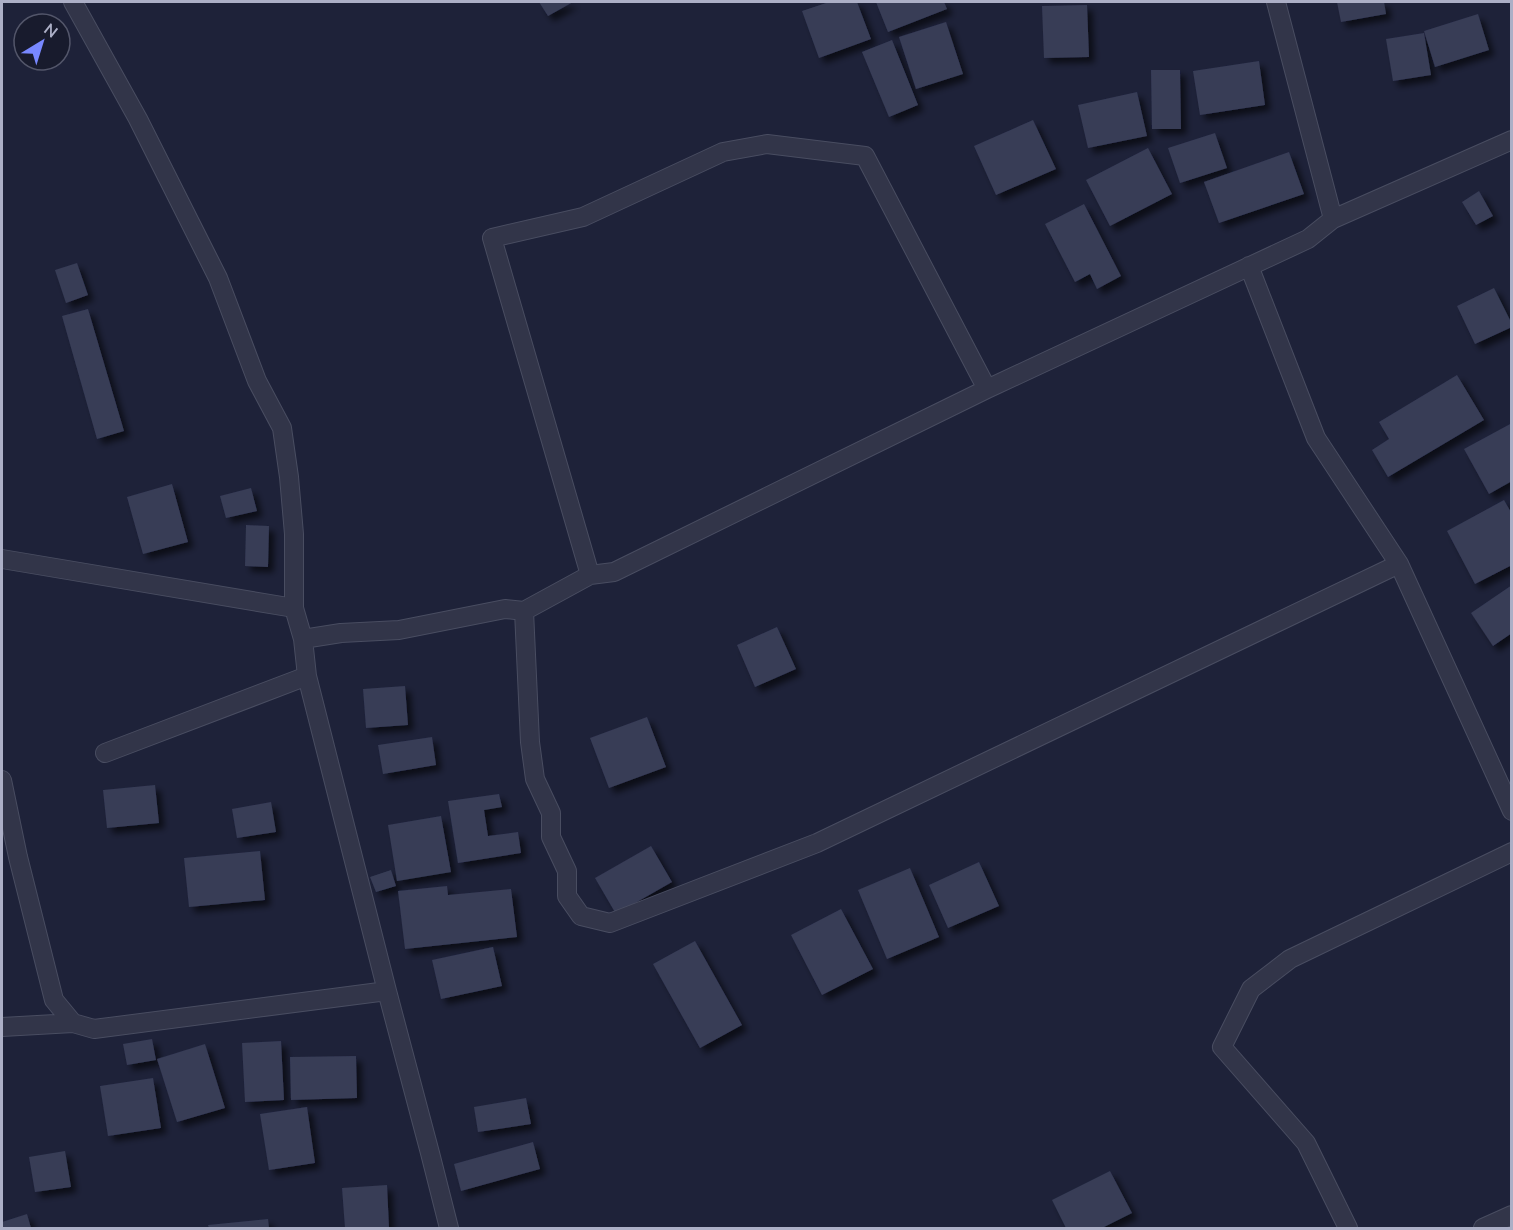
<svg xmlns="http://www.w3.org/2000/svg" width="1513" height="1230" viewBox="0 0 1513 1230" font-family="'Nunito Sans',sans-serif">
<defs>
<filter id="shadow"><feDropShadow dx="5.5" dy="5.5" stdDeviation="3" flood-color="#0009"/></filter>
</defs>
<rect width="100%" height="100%" fill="#1e2239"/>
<path fill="#373c57" filter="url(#shadow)" d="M 539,2 L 573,2 L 548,16 Z
M 829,2 L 857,2 L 871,39 L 819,58 L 802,11 Z
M 876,2 L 944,2 L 947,9 L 888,32 Z
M 1337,2 L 1384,2 L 1386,14 L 1341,22 Z
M 1087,5 L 1089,57 L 1044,58 L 1042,6 Z
M 1478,14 L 1489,50 L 1435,67 L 1424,31 Z
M 946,22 L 963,74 L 916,89 L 899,37 Z
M 1424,33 L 1431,75 L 1393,81 L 1386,39 Z
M 892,40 L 918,105 L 889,117 L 862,52 Z
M 1259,61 L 1265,105 L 1200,115 L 1193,71 Z
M 1151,70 L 1180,70 L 1181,129 L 1152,129 Z
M 1137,92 L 1147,136 L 1088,148 L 1078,105 Z
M 1033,120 L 1056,169 L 996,195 L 974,146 Z
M 1215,133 L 1227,168 L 1180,183 L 1168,148 Z
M 1148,148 L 1172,194 L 1110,226 L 1086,180 Z
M 1289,152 L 1304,194 L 1219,223 L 1204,182 Z
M 1479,191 L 1493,216 L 1476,225 L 1462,202 Z
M 1084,204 L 1121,276 L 1097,289 L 1090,274 L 1075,282 L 1045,224 Z
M 77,263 L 88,295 L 66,303 L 55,270 Z
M 1494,288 L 1512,324 L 1512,327 L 1475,344 L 1457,306 Z
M 88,309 L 124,431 L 97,439 L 62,316 Z
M 1457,375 L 1484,420 L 1388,477 L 1372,450 L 1389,439 L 1379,422 Z
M 1512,423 L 1512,481 L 1489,494 L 1464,449 Z
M 172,484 L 188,542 L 143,554 L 127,497 Z
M 251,488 L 257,511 L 226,518 L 220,496 Z
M 1504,500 L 1512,514 L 1512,565 L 1475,584 L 1447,531 Z
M 246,525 L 269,526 L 268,567 L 245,566 Z
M 1512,585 L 1512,633 L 1493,646 L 1471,613 Z
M 777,627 L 796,669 L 755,687 L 737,645 Z
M 405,686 L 408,725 L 366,728 L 363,689 Z
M 647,717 L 666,767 L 609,788 L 590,738 Z
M 432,737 L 436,765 L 383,774 L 378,745 Z
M 155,785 L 159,823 L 107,828 L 103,790 Z
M 499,794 L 502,807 L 484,810 L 488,836 L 518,832 L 521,853 L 458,863 L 448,801 Z
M 271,802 L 276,832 L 237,838 L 232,809 Z
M 441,816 L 451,872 L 397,881 L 388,825 Z
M 651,846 L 672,882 L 616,914 L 595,878 Z
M 260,851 L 265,900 L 189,907 L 184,858 Z
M 979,862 L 999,906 L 948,928 L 929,885 Z
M 910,868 L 939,937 L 887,959 L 858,890 Z
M 391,870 L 396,886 L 376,892 L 370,877 Z
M 447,886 L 448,895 L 511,889 L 517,937 L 405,949 L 398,891 Z
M 841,909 L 873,969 L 822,995 L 791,935 Z
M 695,941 L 742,1025 L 700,1048 L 653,964 Z
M 493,947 L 502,986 L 441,999 L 432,960 Z
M 152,1039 L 156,1060 L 127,1065 L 123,1044 Z
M 281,1041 L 284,1100 L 245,1102 L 242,1043 Z
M 205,1044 L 225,1108 L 177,1122 L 157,1059 Z
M 356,1056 L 357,1098 L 291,1100 L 290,1057 Z
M 153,1078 L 161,1128 L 108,1136 L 100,1086 Z
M 526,1098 L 531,1124 L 478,1132 L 474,1107 Z
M 307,1107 L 315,1163 L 269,1170 L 260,1114 Z
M 533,1142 L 540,1169 L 461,1191 L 454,1164 Z
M 65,1151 L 71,1187 L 35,1192 L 29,1157 Z
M 1110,1171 L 1132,1213 L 1102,1228 L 1066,1228 L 1052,1200 Z
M 387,1185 L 389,1228 L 345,1228 L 342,1188 Z
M 27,1214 L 31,1228 L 2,1228 L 2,1222 Z
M 268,1219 L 269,1228 L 209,1228 L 208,1225 Z"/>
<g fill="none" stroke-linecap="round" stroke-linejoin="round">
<g stroke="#494d61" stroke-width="20">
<path id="minor" d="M 73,2 L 138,119 L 218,278 L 257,381 L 282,428 L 289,477 L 294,534 L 294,608 L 303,639 L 307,676 L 387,991 L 430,1153 L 449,1228
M 1276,2 L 1333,219
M 1249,266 L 1316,438 L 1399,564 L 1512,811
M 2,559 L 294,608
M 590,575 L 492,238 L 583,217 L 723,152 L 767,144 L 865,156 L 987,389
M 524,611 L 530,742 L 535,779 L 551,813 L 551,837 L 567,871 L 567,896 L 581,916 L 610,923 L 817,843 L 1399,564
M 303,639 L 341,633 L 399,630 L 505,609 L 524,611 L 590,575 L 614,572 L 987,389 L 1308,239 L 1333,219 L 1512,140
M 105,753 L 307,676
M 2,780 L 18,857 L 54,1000 L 73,1023 L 94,1029 L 387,991
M 2,1027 L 73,1023
M 1348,1228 L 1306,1143 L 1222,1047 L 1251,989 L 1290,959 L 1512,852
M 1483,1228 L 1512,1215"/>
</g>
<use href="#minor" stroke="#323549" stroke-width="18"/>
</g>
<rect width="1513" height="1230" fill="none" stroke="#acafc6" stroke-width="6"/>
<g transform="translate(42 42) rotate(38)"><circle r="28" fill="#181b2d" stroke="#53566a" stroke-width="1.5"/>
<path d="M0-4.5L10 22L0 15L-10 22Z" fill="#7888ff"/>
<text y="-9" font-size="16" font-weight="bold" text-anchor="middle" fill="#acafc6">N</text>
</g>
</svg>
